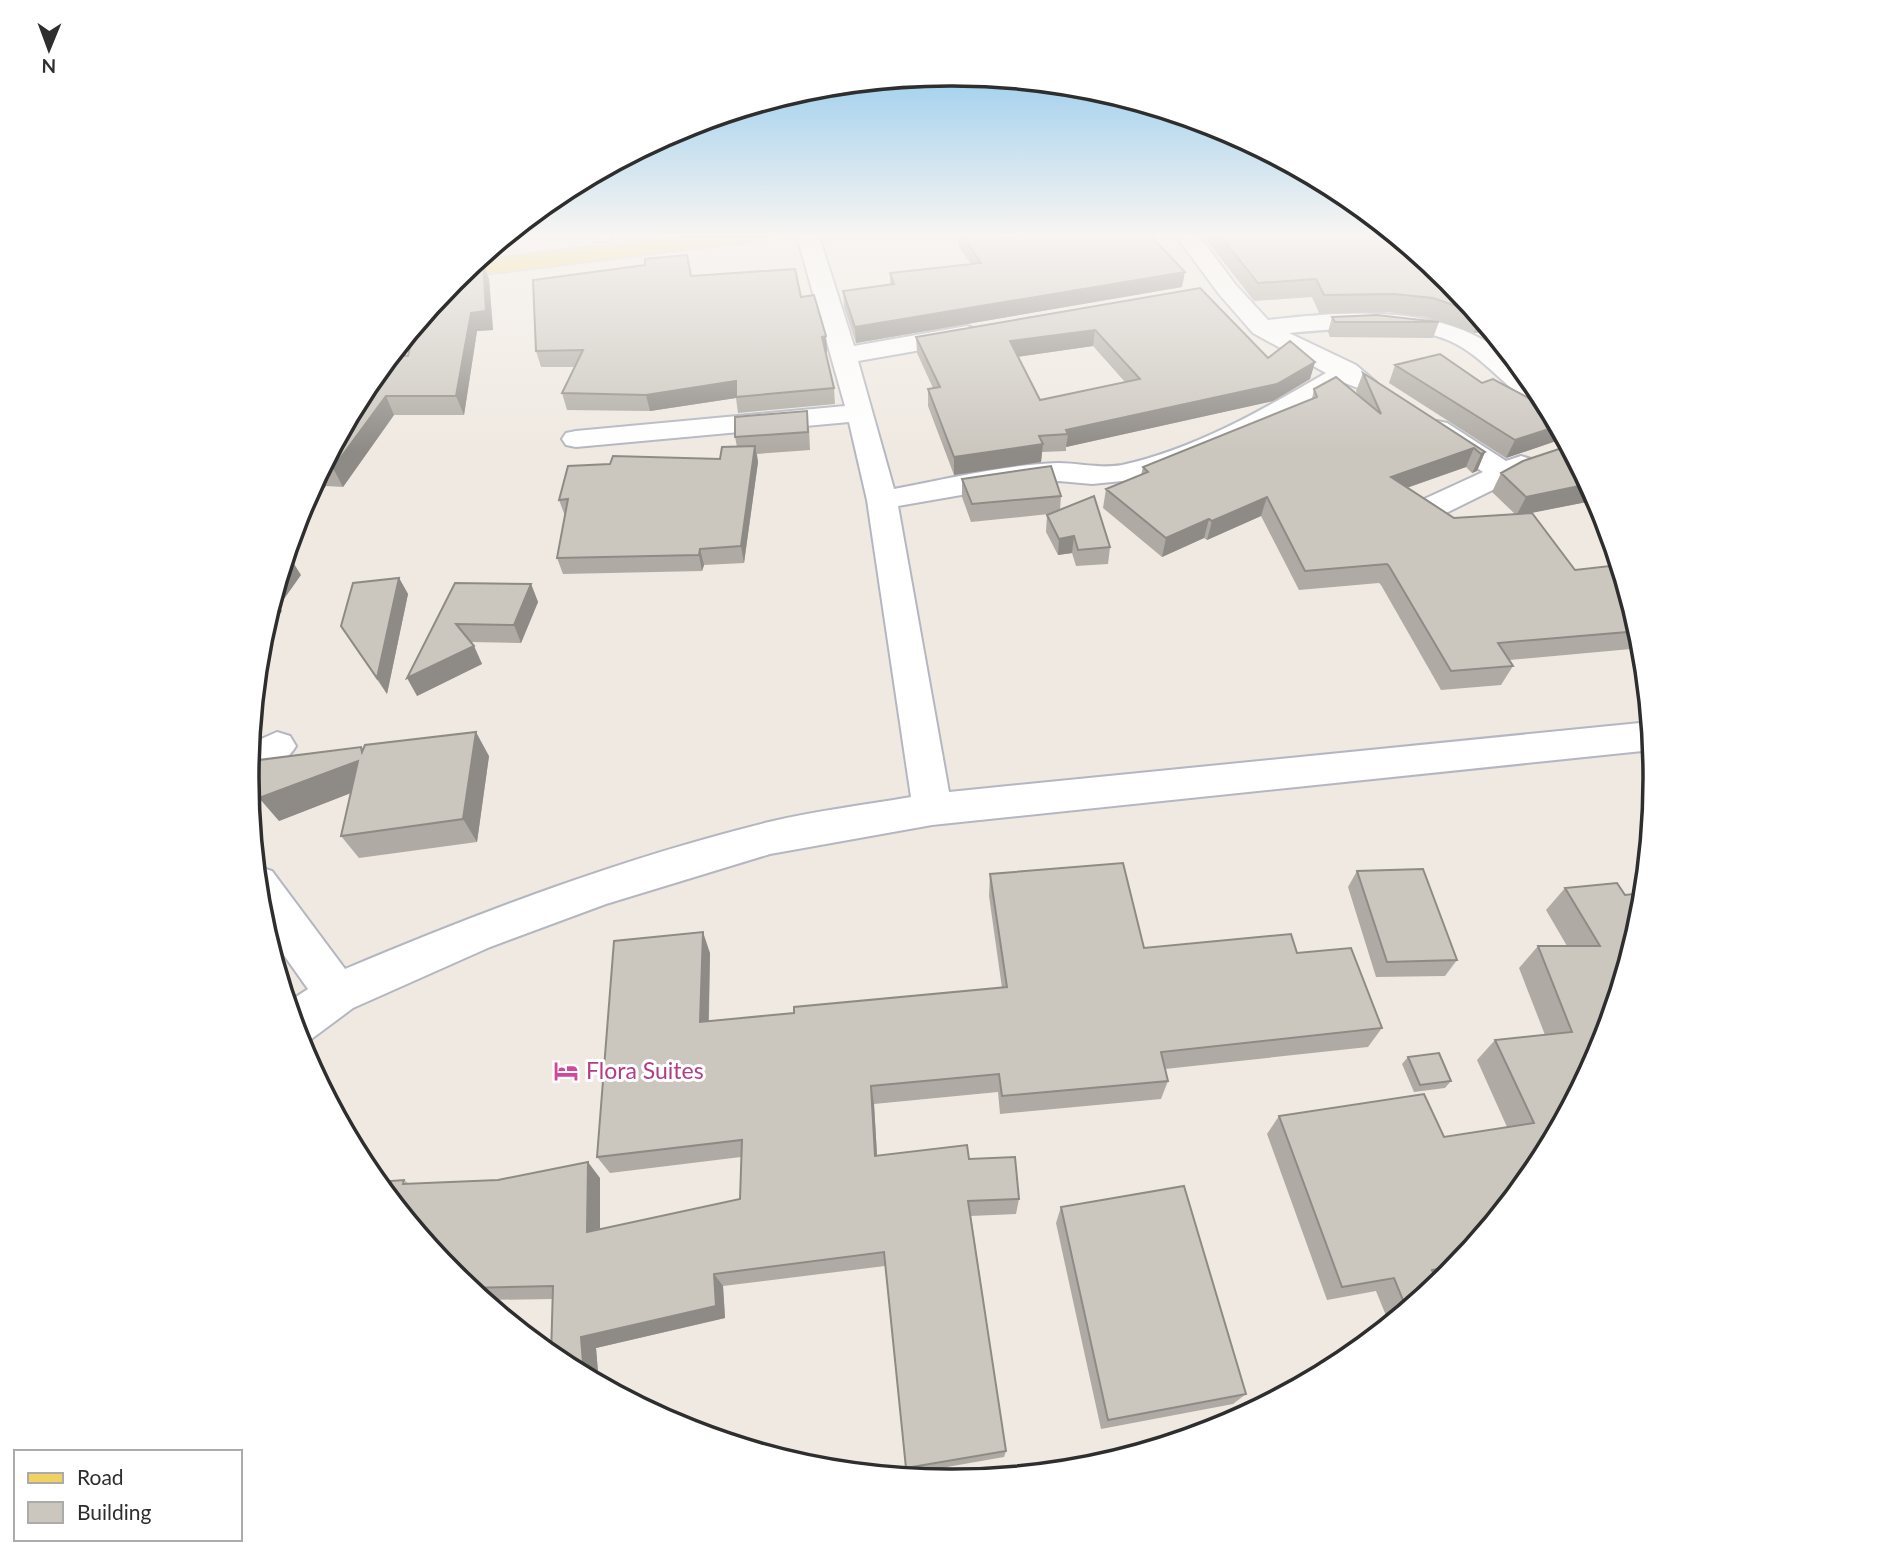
<svg xmlns="http://www.w3.org/2000/svg" width="1902" height="1555" viewBox="0 0 1902 1555" font-family="Lato,sans-serif">
<rect width="100%" height="100%" fill="#efe9e1"/>
<g fill="none" stroke-linecap="round" stroke-linejoin="round">
<g stroke="#b4b7c1" stroke-width="4">
<path id="street" d="M 591,233 L 613,233 L 610,241 L 594,241 Z
M 796,233 L 818,233 L 854,346 L 967,326 L 976,329 L 980,334 L 976,339 L 967,342 L 858,361 L 894,489 C 948,479 1003,465 1058,463 C 1079,463 1101,469 1122,465 C 1195,449 1262,410 1326,373 L 1253,333 L 1219,294 L 1174,233 L 1197,233 L 1235,284 L 1268,320 C 1372,308 1491,301 1547,406 C 1541,407 1537,406 1532,403 C 1502,385 1483,356 1450,341 C 1407,322 1336,329 1289,333 L 1356,365 L 1376,382 L 1372,388 L 1363,390 L 1345,383 L 1272,428 L 1191,462 L 1132,480 L 1092,484 L 1059,481 L 1013,486 L 898,506 L 949,792 L 1650,722 L 1652,750 L 932,825 L 770,854 L 606,904 L 490,947 L 353,1008 L 310,1040 L 300,1044 L 287,1003 L 308,989 L 264,927 L 256,866 L 272,871 L 345,969 C 483,911 623,858 769,822 C 815,811 864,805 911,797 L 867,500 L 849,422 L 576,447 L 566,445 L 562,439 L 566,433 L 576,431 L 845,406 Z
M 1437,421 L 1447,423 L 1506,461 L 1521,456 L 1531,459 L 1536,465 L 1531,471 L 1444,514 L 1433,516 L 1422,514 L 1418,507 L 1422,500 L 1483,472 L 1427,435 L 1423,429 L 1427,423 Z
M 277,732 L 290,736 L 296,746 C 287,762 265,774 247,777 L 250,744 Z"/>
</g>
<g stroke="#c9c9c9" stroke-width="4">
<path id="primary" d="M 706,233 L 774,233 L 771,238 L 763,240 L 466,276 L 460,274 L 476,261 Z"/>
</g>
<use href="#street" fill="#fff" fill-rule="evenodd"/>
<use href="#primary" fill="#f2d163" fill-rule="evenodd"/>
</g>
<path fill="#afaba4" fill-rule="evenodd" d="M 959,233 L 1004,233 L 1008,238 L 1182,287 L 856,343 L 844,307 L 843,291 L 890,285 L 890,273 L 971,264 L 959,247 Z
M 1201,233 L 1392,233 L 1456,289 L 1491,331 L 1474,333 L 1426,317 L 1388,312 L 1319,313 L 1312,297 L 1254,301 Z
M 691,276 L 801,297 L 826,336 L 827,352 L 825,353 L 834,388 L 835,404 L 738,413 L 736,398 L 650,411 L 567,410 L 562,393 L 575,367 L 541,367 L 536,351 Z
M 489,279 L 493,330 L 477,331 L 464,415 L 394,415 L 343,487 L 326,486 L 301,508 L 366,386 L 408,356 Z
M 1200,288 L 1268,358 L 1315,362 L 1310,379 L 1273,401 L 1066,447 L 1066,451 L 1042,452 L 1041,462 L 954,475 L 928,406 L 928,389 L 933,388 L 917,353 L 916,337 ZM 1093,346 L 1125,382 L 1040,400 L 1017,357 Z
M 1332,317 L 1439,322 L 1433,338 L 1330,337 L 1328,332 Z
M 1395,365 L 1482,383 L 1549,409 L 1564,437 L 1562,439 L 1506,458 L 1389,383 Z
M 1363,373 L 1485,452 L 1477,471 L 1472,473 L 1466,467 L 1407,488 L 1454,518 L 1515,514 L 1492,492 L 1501,473 L 1568,446 L 1597,500 L 1529,513 L 1575,570 L 1619,565 L 1642,641 L 1642,648 L 1509,660 L 1513,666 L 1501,685 L 1441,690 L 1381,585 L 1379,583 L 1299,590 L 1261,516 L 1207,540 L 1204,538 L 1162,557 L 1103,508 L 1106,489 L 1141,475 L 1143,467 L 1312,399 L 1314,389 L 1358,395 L 1356,391 Z
M 809,428 L 810,450 L 757,454 L 758,462 L 744,563 L 704,565 L 702,571 L 563,574 L 557,558 L 565,516 L 559,500 L 720,459 L 737,447 L 735,437 Z
M 962,479 L 1061,496 L 1060,510 L 1110,547 L 1108,564 L 1076,566 L 1072,553 L 1058,555 L 1046,532 L 1047,515 L 1049,514 L 971,522 L 962,497 Z
M 399,578 L 408,594 L 387,694 L 351,642 L 341,626 Z
M 455,583 L 531,584 L 538,602 L 521,643 L 470,642 L 474,646 L 482,664 L 417,696 Z
M 361,747 L 363,750 L 489,756 L 477,842 L 359,858 L 341,836 L 351,793 L 279,821 Z
M 1357,871 L 1457,960 L 1445,976 L 1376,977 L 1348,887 Z
M 990,874 L 1144,948 L 1297,953 L 1382,1028 L 1368,1047 L 1165,1069 L 1168,1081 L 1161,1099 L 1000,1114 L 998,1092 L 874,1104 L 877,1155 L 969,1159 L 1019,1199 L 1016,1214 L 971,1216 L 1006,1451 L 1004,1457 L 907,1474 L 906,1468 L 885,1266 L 723,1286 L 725,1318 L 596,1348 L 599,1384 L 560,1363 L 553,1299 L 484,1300 L 453,1275 L 404,1180 L 409,1184 L 600,1178 L 600,1229 L 740,1199 L 741,1157 L 610,1173 L 597,1157 L 710,953 L 709,1021 L 794,1013 L 1002,988 L 989,896 Z
M 1617,883 L 1536,1169 L 1449,1276 L 1446,1278 L 1436,1280 L 1438,1285 L 1392,1322 L 1389,1323 L 1376,1291 L 1327,1300 L 1267,1134 L 1279,1116 L 1444,1137 L 1507,1127 L 1477,1060 L 1495,1040 L 1545,1035 L 1519,968 L 1538,946 L 1567,946 L 1546,910 L 1565,888 Z
M 1408,1057 L 1451,1081 L 1445,1088 L 1414,1092 L 1402,1064 Z
M 1061,1207 L 1246,1394 L 1233,1404 L 1101,1429 L 1056,1223 Z"/>
<path fill="#8e8b86" d="M 483,261 L 489,279 L 493,330 L 477,331 L 464,415 L 456,396 L 471,313 Z
M 1185,272 L 1182,287 L 856,343 L 855,327 Z
M 1480,318 L 1491,331 L 1474,333 Z
M 1095,330 L 1093,346 L 1009,358 L 1010,341 Z
M 826,336 L 827,352 L 823,353 L 822,337 Z
M 1315,362 L 1310,379 L 1273,401 L 1066,447 L 1068,434 L 1066,430 Z
M 736,381 L 736,398 L 650,411 L 646,395 Z
M 386,396 L 394,415 L 343,487 L 333,468 Z
M 1558,426 L 1564,437 L 1562,439 L 1506,458 L 1515,440 Z
M 1043,444 L 1041,462 L 954,475 L 954,457 Z
M 755,446 L 758,462 L 744,563 L 741,546 Z
M 1474,448 L 1466,467 L 1383,496 L 1391,477 Z
M 1485,452 L 1477,471 L 1472,473 L 1481,454 Z
M 319,474 L 326,486 L 298,517 L 301,508 Z
M 1589,484 L 1597,500 L 1516,516 L 1526,497 Z
M 1267,497 L 1261,516 L 1207,540 L 1212,521 Z
M 1209,519 L 1204,538 L 1162,557 L 1166,538 Z
M 1074,536 L 1072,553 L 1058,555 L 1059,539 Z
M 700,549 L 704,565 L 702,571 L 699,555 Z
M 291,559 L 301,575 L 279,606 L 282,611 L 260,645 L 261,640 L 281,572 Z
M 399,578 L 408,594 L 387,694 L 377,678 Z
M 531,584 L 538,602 L 521,643 L 514,625 Z
M 474,646 L 482,664 L 417,696 L 407,678 Z
M 476,732 L 489,756 L 477,842 L 463,819 Z
M 358,761 L 374,784 L 279,821 L 259,798 Z
M 703,932 L 710,953 L 708,1041 L 700,1022 Z
M 871,1086 L 874,1104 L 878,1172 L 875,1156 Z
M 588,1162 L 600,1178 L 600,1246 L 587,1232 Z
M 714,1274 L 723,1286 L 725,1318 L 596,1348 L 599,1384 L 584,1376 L 581,1337 Z"/>
<path fill="#cbc7bf" stroke="#8e8b86" stroke-width="2" fill-rule="evenodd" d="M 961,233 L 1004,233 L 1008,238 L 1041,233 L 1148,233 L 1185,272 L 855,327 L 843,291 L 894,284 L 890,273 L 981,263 Z
M 1218,233 L 1392,233 L 1449,280 L 1455,288 L 1456,289 L 1476,313 L 1433,298 L 1394,294 L 1324,295 L 1316,279 L 1258,283 Z
M 687,255 L 691,276 L 795,269 L 801,297 L 814,295 L 826,336 L 822,337 L 834,388 L 736,397 L 736,381 L 646,395 L 562,393 L 583,350 L 536,351 L 533,280 L 645,265 L 645,259 Z
M 483,261 L 486,311 L 471,313 L 456,396 L 386,396 L 333,468 L 322,467 L 366,386 L 391,355 L 408,356 L 415,326 L 453,279 L 475,262 Z
M 1200,288 L 1268,358 L 1290,341 L 1315,362 L 1277,384 L 1066,430 L 1068,434 L 1039,436 L 1043,444 L 954,457 L 928,389 L 940,387 L 916,337 ZM 1095,330 L 1140,379 L 1040,400 L 1010,341 Z
M 1377,315 L 1439,322 L 1335,322 L 1332,317 Z
M 1440,354 L 1482,383 L 1493,379 L 1549,409 L 1558,426 L 1515,440 L 1395,365 Z
M 1363,373 L 1485,452 L 1481,454 L 1474,448 L 1391,477 L 1454,518 L 1532,513 L 1575,570 L 1619,565 L 1639,631 L 1498,643 L 1513,666 L 1451,671 L 1389,566 L 1387,564 L 1305,571 L 1267,497 L 1212,521 L 1209,519 L 1166,538 L 1106,489 L 1148,472 L 1143,467 L 1317,397 L 1314,389 L 1336,377 L 1381,414 Z
M 807,411 L 808,432 L 735,437 L 735,417 Z
M 755,446 L 741,546 L 700,549 L 699,555 L 557,558 L 568,499 L 559,500 L 568,466 L 610,464 L 613,456 L 720,459 L 722,447 Z
M 1568,446 L 1589,484 L 1526,497 L 1501,473 L 1523,461 Z
M 1051,466 L 1061,496 L 972,504 L 962,479 Z
M 1094,496 L 1110,547 L 1078,550 L 1074,536 L 1059,539 L 1047,515 Z
M 285,559 L 291,559 L 281,572 Z
M 399,578 L 377,678 L 341,626 L 353,583 Z
M 455,583 L 531,584 L 514,625 L 456,624 L 474,646 L 407,678 Z
M 476,732 L 463,819 L 341,836 L 358,761 L 259,798 L 251,761 L 361,747 L 362,752 L 365,745 Z
M 1123,863 L 1144,948 L 1291,934 L 1297,953 L 1351,948 L 1382,1028 L 1161,1052 L 1168,1081 L 1002,1096 L 999,1074 L 871,1086 L 875,1156 L 967,1145 L 969,1159 L 1015,1157 L 1019,1199 L 968,1201 L 1006,1451 L 906,1468 L 884,1252 L 714,1274 L 716,1306 L 581,1337 L 584,1376 L 560,1363 L 551,1356 L 553,1286 L 469,1288 L 453,1275 L 376,1182 L 404,1180 L 403,1184 L 498,1180 L 588,1162 L 587,1232 L 740,1199 L 742,1140 L 597,1157 L 614,941 L 703,932 L 700,1022 L 794,1013 L 794,1007 L 1007,987 L 990,874 Z
M 1423,869 L 1457,960 L 1387,962 L 1357,871 Z
M 1617,883 L 1625,895 L 1644,893 L 1641,915 L 1601,1047 L 1536,1169 L 1456,1266 L 1432,1270 L 1438,1285 L 1407,1310 L 1394,1278 L 1342,1287 L 1279,1116 L 1424,1094 L 1444,1137 L 1534,1123 L 1495,1040 L 1572,1032 L 1538,946 L 1600,946 L 1565,888 Z
M 1439,1053 L 1451,1081 L 1420,1085 L 1408,1057 Z
M 1184,1186 L 1246,1394 L 1108,1420 L 1061,1207 Z"/>
<linearGradient id="sky" x2="0" y2="1"><stop stop-color="#7abfeb"/><stop offset="0.52" stop-color="#f8f5f2"/><stop offset="1" stop-color="#f8f5f2" stop-opacity="0"/></linearGradient>
<rect width="1902" height="451" fill="url(#sky)"/>
<defs>
<g id="hotel-bare" transform="scale(1.89)"><path d="M-6-4.5h1.5V1H6V5H4.5V3h-9V5H-6ZM-4 0a1.8 1.8 0 1 1 3.6 0ZM.5 0V-2.5h3Q6-2.5 6 0Z" fill="#d1479c" stroke="#fff" stroke-width="2.5" paint-order="stroke"/></g>
</defs>
<g fill-rule="evenodd">
<use href="#hotel-bare" x="566" y="1071"/>
</g>
<g text-anchor="middle" stroke-width="6" stroke-linejoin="round" paint-order="stroke">
<g font-size="23" fill="#b23c85" stroke="#fff" text-anchor="start">
<text x="586" y="1079">Flora Suites</text>
</g>
</g>
<path d="M0 0H1902V1555H0ZM950 86H952A691 691 0 0 1 1643 777V778A691 691 0 0 1 952 1469H950A691 691 0 0 1 259 778V777A691 691 0 0 1 950 86Z" fill="#fff" fill-rule="evenodd"/>
<path fill="none" stroke="#2e2e2e" stroke-width="3.5" d="M950 86H952A691 691 0 0 1 1643 777V778A691 691 0 0 1 952 1469H950A691 691 0 0 1 259 778V777A691 691 0 0 1 950 86Z"/>
<rect x="14" y="1450" width="228" height="91" fill="#ffffff" stroke="#ababab" stroke-width="2"/>
<rect x="28" y="1473" width="35" height="10" fill="#f2d163" stroke="#ababab" stroke-width="2"/>
<text x="77" y="1485" font-size="21" fill="#2e2e2e">Road</text>
<rect x="28" y="1502" width="35" height="21" fill="#cbc7bf" stroke="#ababab" stroke-width="2"/>
<text x="77" y="1520" font-size="21" fill="#2e2e2e">Building</text>
<g transform="translate(49 49) rotate(181)" stroke="#ffffff" stroke-width="5" paint-order="stroke">
<path d="M0-5L12 26L0 18L-12 26Z" fill="#2e2e2e"/>
<text y="-10" font-size="19" font-weight="bold" text-anchor="middle" fill="#2e2e2e">N</text>
</g>
</svg>
